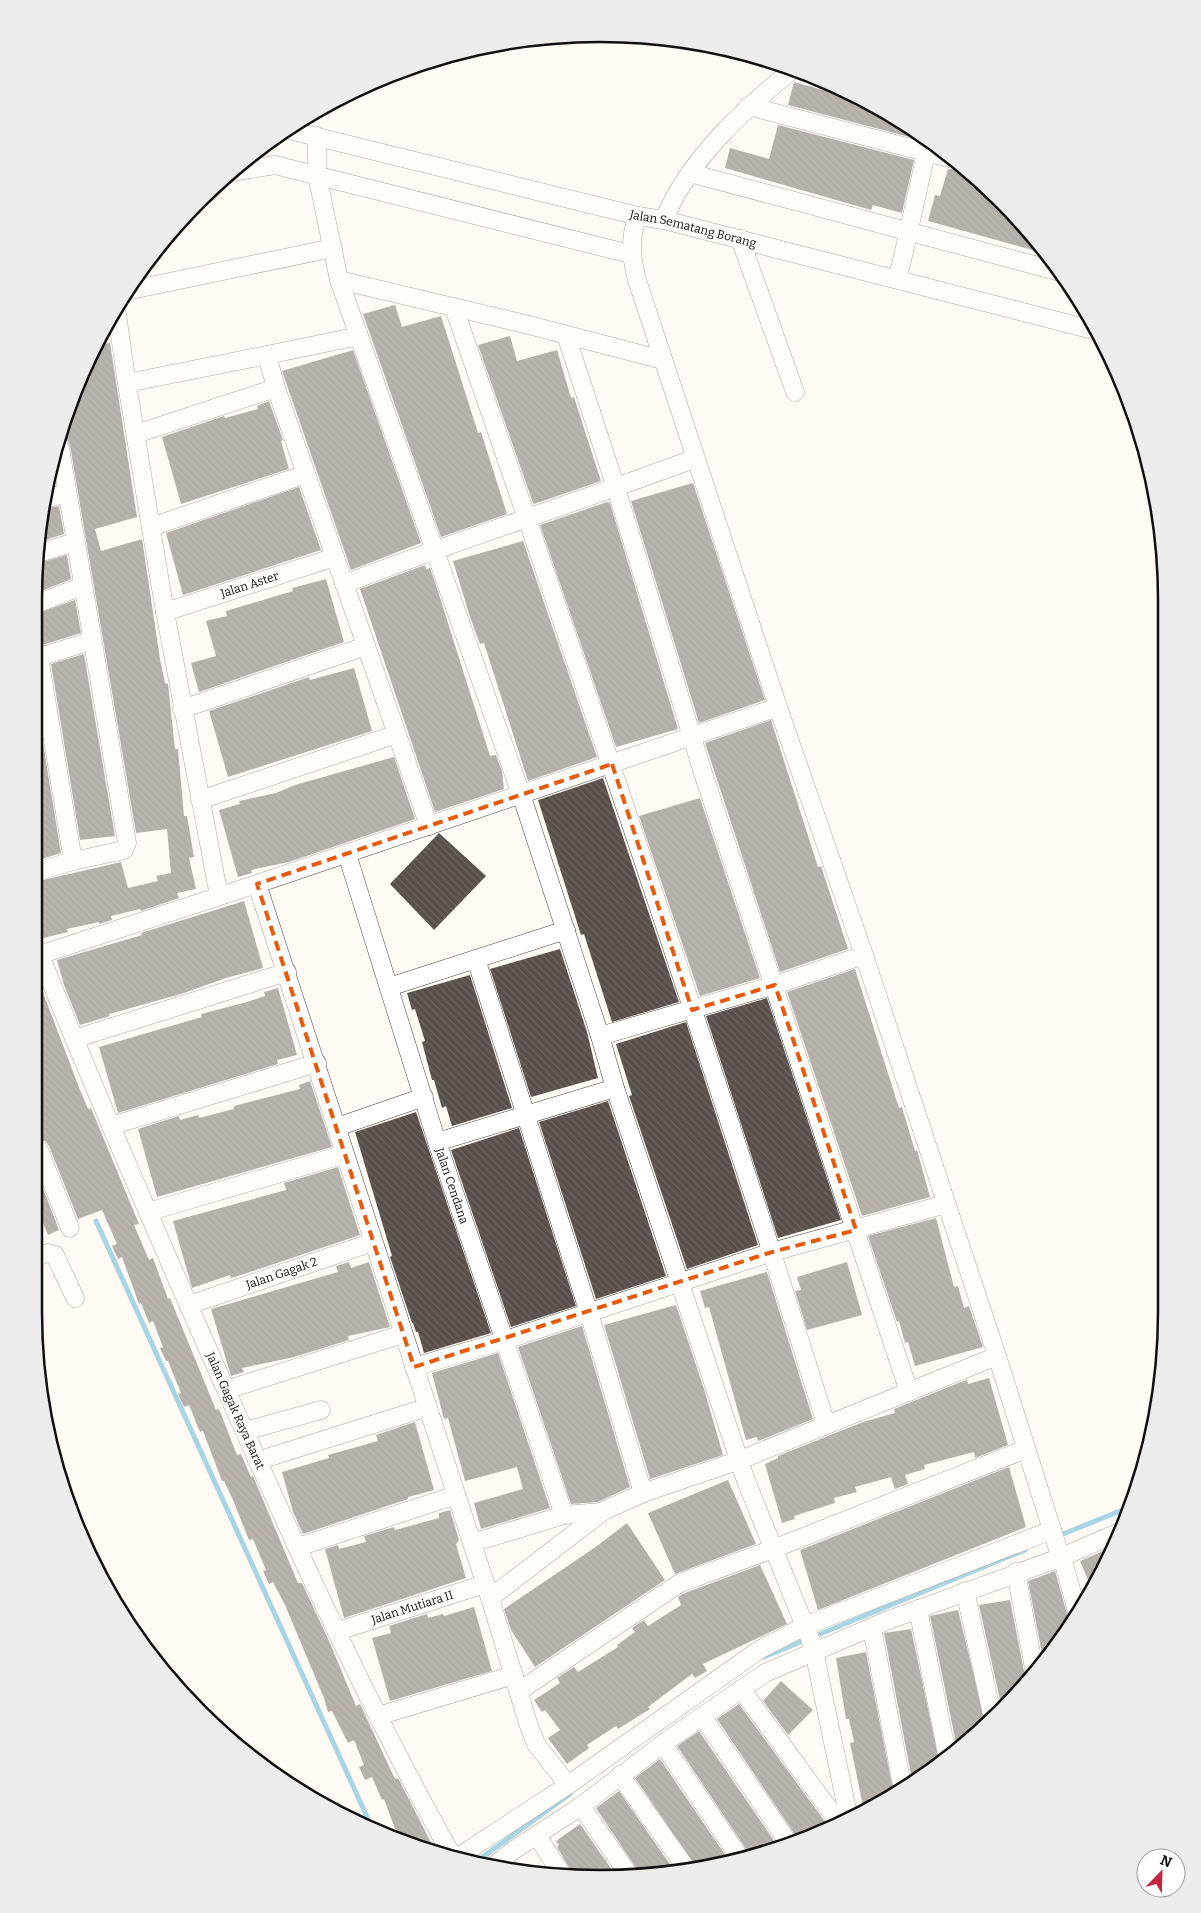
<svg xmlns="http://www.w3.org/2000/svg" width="1201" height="1913" viewBox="0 0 1201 1913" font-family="Bitter,serif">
<defs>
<pattern id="building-back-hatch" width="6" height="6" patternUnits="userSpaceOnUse" patternTransform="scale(1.25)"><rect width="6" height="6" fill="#59504c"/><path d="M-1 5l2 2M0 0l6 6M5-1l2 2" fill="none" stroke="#6c6561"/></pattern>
</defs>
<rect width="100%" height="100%" fill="#fffbf4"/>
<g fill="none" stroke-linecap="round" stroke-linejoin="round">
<path stroke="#3fa6ce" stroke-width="5" d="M 96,1221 L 373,1830
M 1058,1536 L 1130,1507
M 764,1657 L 1025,1550
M 473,1864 L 570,1794"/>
</g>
<path fill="url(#building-back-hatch)" d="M 794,82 L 823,90 L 825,82 L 844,90 L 843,93 L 859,97 L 918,134 L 917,139 L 788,105 Z
M 778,125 L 914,160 L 902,213 L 873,205 L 871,210 L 725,168 L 730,148 L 769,159 Z
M 961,166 L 1050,255 L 928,221 L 935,195 L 940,196 L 948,169 L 955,169 Z
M 395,305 L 402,327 L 441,316 L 478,433 L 481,432 L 507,514 L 441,537 L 363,314 Z
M 510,336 L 517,361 L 557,350 L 571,398 L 574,397 L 601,481 L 534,504 L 533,503 L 478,345 Z
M 110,343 L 137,517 L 95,529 L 101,551 L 142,539 L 160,659 L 165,683 L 168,684 L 175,749 L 178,749 L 184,816 L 187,816 L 194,857 L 189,858 L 196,889 L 177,893 L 179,898 L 141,911 L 140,909 L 111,916 L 112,920 L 99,924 L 99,922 L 67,929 L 68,932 L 39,939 L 39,881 L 121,862 L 128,888 L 158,881 L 156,876 L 171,873 L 167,829 L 136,833 L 70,446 L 68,441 L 62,438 L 77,383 L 100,344 Z
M 353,350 L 421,543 L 351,570 L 282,371 Z
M 269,401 L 283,440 L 281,441 L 289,469 L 181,504 L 162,437 L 224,416 L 225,418 L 258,409 L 257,406 Z
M 693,483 L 765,700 L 699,723 L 631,501 Z
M 299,487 L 321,550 L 183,595 L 166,533 Z
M 607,502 L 610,503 L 678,729 L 616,747 L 540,525 Z
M 59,506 L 64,534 L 39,542 L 39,527 L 43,509 Z
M 523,541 L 597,757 L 528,781 L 484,643 L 480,644 L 470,617 L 453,561 Z
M 67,555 L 71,579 L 39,592 L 39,563 Z
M 425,565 L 426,569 L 430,568 L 436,585 L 490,756 L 496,755 L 502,771 L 504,789 L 435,812 L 360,589 Z
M 326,579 L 344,642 L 199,692 L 191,663 L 216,656 L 206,621 L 227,616 L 226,611 L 293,591 L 292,588 Z
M 75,600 L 81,633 L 39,646 L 39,613 Z
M 84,654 L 115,836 L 80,840 L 51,664 Z
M 354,668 L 372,731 L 228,777 L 209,711 L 309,677 L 310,680 Z
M 39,719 L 61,853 L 39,860 L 39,816 L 42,816 L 39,789 Z
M 771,720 L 818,867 L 821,866 L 848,949 L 780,972 L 705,743 Z
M 394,757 L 415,819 L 289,862 L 251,870 L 252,873 L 238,877 L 219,810 L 240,804 L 239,801 L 276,793 L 295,785 Z
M 603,778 L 679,1002 L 612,1022 L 584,934 L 581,935 L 538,800 Z
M 700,798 L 760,978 L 700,996 L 639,816 Z
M 439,833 L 486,876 L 434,930 L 390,884 Z
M 244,901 L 263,968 L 226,978 L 181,994 L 109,1014 L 110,1016 L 80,1025 L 64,985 L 57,960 L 142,935 L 141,933 Z
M 560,949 L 587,1032 L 598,1078 L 531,1097 L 490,969 Z
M 855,969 L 899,1108 L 902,1107 L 915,1151 L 917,1150 L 930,1197 L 862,1216 L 787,992 Z
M 470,975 L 512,1108 L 452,1126 L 446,1106 L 442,1108 L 434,1080 L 432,1080 L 422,1042 L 425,1041 L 415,1009 L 412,1010 L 407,993 Z
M 39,982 L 80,1090 L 88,1109 L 91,1108 L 139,1224 L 134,1225 L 149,1260 L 153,1258 L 168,1299 L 170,1298 L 216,1410 L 219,1409 L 237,1455 L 241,1454 L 251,1477 L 253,1476 L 298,1583 L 302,1583 L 330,1643 L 356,1706 L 360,1704 L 395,1779 L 398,1778 L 437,1854 L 400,1842 L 384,1799 L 382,1800 L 372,1777 L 365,1780 L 359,1767 L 364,1765 L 354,1740 L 348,1743 L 332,1711 L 328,1712 L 324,1698 L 285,1605 L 273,1582 L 269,1584 L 263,1571 L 266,1570 L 253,1539 L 249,1540 L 233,1500 L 224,1481 L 222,1481 L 203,1431 L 200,1432 L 189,1405 L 184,1407 L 178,1394 L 181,1393 L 168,1361 L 166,1361 L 160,1348 L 163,1347 L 153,1321 L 149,1323 L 141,1303 L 139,1304 L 122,1257 L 118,1259 L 112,1246 L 117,1244 L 102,1210 L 78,1219 L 49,1146 L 45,1141 L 39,1140 Z
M 278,988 L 297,1055 L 277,1060 L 278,1064 L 118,1113 L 99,1047 L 202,1017 L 201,1014 L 247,1002 L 265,996 L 264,992 Z
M 767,998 L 841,1220 L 778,1238 L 706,1016 Z
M 686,1022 L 758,1245 L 687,1269 L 629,1096 L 632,1095 L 616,1044 Z
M 310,1081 L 332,1147 L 157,1197 L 138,1129 L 179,1116 L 180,1120 L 198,1115 L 199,1118 L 234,1109 L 234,1106 L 300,1089 L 299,1085 Z
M 608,1101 L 666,1276 L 596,1299 L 539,1122 Z
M 416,1112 L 491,1333 L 424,1353 L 418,1332 L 416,1332 L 413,1323 L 412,1323 L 390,1257 L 392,1256 L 355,1132 Z
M 519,1128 L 576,1306 L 511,1327 L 451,1150 Z
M 338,1167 L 360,1235 L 244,1274 L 231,1278 L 230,1275 L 192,1288 L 173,1221 L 286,1190 L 284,1183 Z
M 39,1178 L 59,1230 L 48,1235 L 39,1213 Z
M 936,1218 L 954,1287 L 958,1286 L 964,1308 L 969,1306 L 983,1347 L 915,1366 L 908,1342 L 905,1343 L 899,1321 L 897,1322 L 868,1236 Z
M 349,1262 L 351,1268 L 369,1262 L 390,1327 L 348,1336 L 349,1340 L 294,1357 L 242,1368 L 244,1372 L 231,1376 L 211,1309 L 338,1272 L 336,1266 Z
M 847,1262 L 862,1315 L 807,1330 L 795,1291 L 801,1290 L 797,1277 Z
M 767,1272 L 813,1419 L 758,1441 L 757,1437 L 746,1440 L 709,1307 L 705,1308 L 700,1291 Z
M 676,1305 L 705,1392 L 723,1455 L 650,1479 L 604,1325 Z
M 582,1326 L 630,1487 L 598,1502 L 571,1504 L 518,1347 Z
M 498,1353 L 550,1508 L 481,1529 L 474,1503 L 523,1489 L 517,1467 L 465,1481 L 448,1418 L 444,1419 L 432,1373 Z
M 989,1378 L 1008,1445 L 975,1458 L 974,1452 L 924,1465 L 925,1469 L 905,1475 L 908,1484 L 895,1489 L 891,1477 L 855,1487 L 857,1492 L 834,1498 L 835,1503 L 794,1516 L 795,1519 L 782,1523 L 765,1464 L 778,1458 L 778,1456 L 863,1422 L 895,1413 L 894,1409 L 961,1382 L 967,1380 L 968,1384 Z
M 415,1422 L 434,1490 L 408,1497 L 408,1499 L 303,1534 L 293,1512 L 282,1472 L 329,1458 L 328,1455 L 378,1441 L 376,1435 Z
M 1009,1467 L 1026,1527 L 818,1610 L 800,1550 Z
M 728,1480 L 756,1544 L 675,1574 L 648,1513 Z
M 450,1510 L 459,1540 L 456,1544 L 466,1578 L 344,1618 L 325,1549 L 338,1545 L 339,1549 L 366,1542 L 364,1536 L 394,1527 L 395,1530 L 439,1518 L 439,1513 Z
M 627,1523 L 665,1580 L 535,1667 L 511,1630 L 504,1609 L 597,1546 Z
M 1115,1546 L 1099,1573 L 1091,1587 L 1080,1561 Z
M 760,1565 L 787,1624 L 703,1664 L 707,1671 L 695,1678 L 692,1674 L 648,1707 L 650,1709 L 618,1729 L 616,1726 L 587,1745 L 589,1748 L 567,1764 L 548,1738 L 560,1730 L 545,1710 L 542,1712 L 534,1700 L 560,1683 L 557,1678 L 574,1667 L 578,1672 L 618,1647 L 617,1645 L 635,1632 L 632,1628 L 644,1620 L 648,1626 L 681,1605 L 678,1597 L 685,1593 Z
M 1055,1571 L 1070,1624 L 1044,1664 L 1028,1581 Z
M 1010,1600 L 1025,1676 L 1028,1682 L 1002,1709 L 979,1605 Z
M 474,1607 L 492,1671 L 390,1701 L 372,1638 L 391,1633 L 389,1626 L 427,1614 L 428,1618 L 443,1614 L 444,1616 Z
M 958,1610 L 986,1726 L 963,1747 L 957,1748 L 930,1616 Z
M 911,1629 L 940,1765 L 913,1785 L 884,1633 Z
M 866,1652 L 894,1795 L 864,1811 L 850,1743 L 854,1742 L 849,1719 L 846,1719 L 836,1658 Z
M 781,1681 L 813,1710 L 788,1735 L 763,1701 Z
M 739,1704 L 829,1827 L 816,1837 L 800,1842 L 717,1719 Z
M 699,1731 L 775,1842 L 765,1850 L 767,1853 L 752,1858 L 677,1746 Z
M 660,1759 L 730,1862 L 696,1867 L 635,1778 Z
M 619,1791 L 674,1870 L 640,1874 L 596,1808 Z
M 580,1824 L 617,1877 L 600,1879 L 575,1877 L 573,1874 L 557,1847 L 559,1845 L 556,1841 Z"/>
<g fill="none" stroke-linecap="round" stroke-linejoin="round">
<g stroke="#434343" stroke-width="19">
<g id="minor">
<path d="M 748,106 L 953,159"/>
<path id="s1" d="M 289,130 L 638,216 L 664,220 L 1097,331"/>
<path d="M 317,136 L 317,175 L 339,280 L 521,794 L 600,1036 L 615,1088 L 746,1481 L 813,1646 L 849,1819"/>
<path d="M 231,172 L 275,165 L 630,254"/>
<path d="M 690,173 L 1060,272"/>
<path d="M 638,216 C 629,239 631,256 637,280 L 778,707 L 864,955 L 997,1356 L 1058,1549 L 1062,1557 L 1077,1611"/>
<path d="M 664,220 C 688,160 743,110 792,70"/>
<path d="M 740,239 L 795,392"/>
<path d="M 896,279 L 901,265 L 929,140"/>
<path d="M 339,280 L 521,323 L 663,360"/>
<path d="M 131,290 L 333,248"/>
<path d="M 454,308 C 583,678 709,1049 826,1424"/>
<path d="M 117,314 L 126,378 L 165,612 L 219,896"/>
<path d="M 566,335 L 616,488 L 703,773 L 909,1392"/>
<path d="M 359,336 L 267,355 L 276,388 L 429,826"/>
<path d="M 127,383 L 267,355"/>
<path d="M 136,434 L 276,388"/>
<path d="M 46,499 L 66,493"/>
<path d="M 151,527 L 306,474"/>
<path d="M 39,553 L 75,542"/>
<path d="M 344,584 C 460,539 579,502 696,458"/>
<path d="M 39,603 L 82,586"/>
<path id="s2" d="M 165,612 L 335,557"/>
<path d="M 39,657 L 73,861"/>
<path d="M 39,657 L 91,641"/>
<path d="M 182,709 L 366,646"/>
<path d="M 200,800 L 397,734"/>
<path id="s3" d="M 347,854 L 437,1142 L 564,1515"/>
<path d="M 39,871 L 73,861 L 124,850 L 127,843 L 60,448"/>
<path d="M 257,884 L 490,1598 L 528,1723 L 536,1744 L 568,1785"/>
<path d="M 39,955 L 257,884 L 778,707"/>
<path id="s4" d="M 40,955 C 104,1114 173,1271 243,1428 C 308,1573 375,1719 454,1859"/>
<path d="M 476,959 L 589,1313 L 643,1493"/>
<path d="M 389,987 L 566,930"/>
<path d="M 600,1036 L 775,985 L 864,955"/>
<path d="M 74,1039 L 287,972"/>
<path d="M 111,1126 L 317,1063"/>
<path d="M 337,1127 L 424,1097"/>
<path d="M 437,1142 L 615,1088"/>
<path d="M 39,1150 L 70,1228"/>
<path d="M 148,1212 L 345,1154"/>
<path d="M 39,1256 L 48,1253 L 55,1255 L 75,1298"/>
<path id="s5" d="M 189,1305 L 373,1242"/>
<path d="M 414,1367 L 506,1340 L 772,1252 L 946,1204"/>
<path d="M 226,1390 L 403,1334"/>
<path d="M 245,1431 L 321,1410"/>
<path d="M 257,1461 L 428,1407"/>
<path d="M 472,1543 L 564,1515 L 601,1512 L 643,1493 L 740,1460 L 997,1356"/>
<path d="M 298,1547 L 456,1495"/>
<path d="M 1016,1572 L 1035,1674"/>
<path d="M 965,1591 L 993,1719"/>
<path d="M 490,1598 L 601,1513"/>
<path d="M 918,1609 L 948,1759"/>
<path d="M 872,1628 L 903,1790"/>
<path id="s6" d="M 338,1631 L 485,1584"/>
<path d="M 741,1689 L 840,1824"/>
<path d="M 519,1691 L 680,1583 L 773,1549 L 1026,1449"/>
<path d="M 378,1716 L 514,1675"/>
<path d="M 702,1716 L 790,1845"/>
<path d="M 663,1744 L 742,1861"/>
<path d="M 620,1775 L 686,1868"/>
<path d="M 581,1806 L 629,1875"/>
<path d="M 537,1836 L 563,1876"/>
<path d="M 455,1859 L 568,1785 L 759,1650 L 805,1626 L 1052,1530"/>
<path d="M 491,1868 L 514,1850 L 581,1806 L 668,1740 L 765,1673 L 886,1621 L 1062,1557 L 1124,1530"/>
</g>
</g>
<use href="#minor" stroke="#fff" stroke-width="18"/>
</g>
<path d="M0 0H1201V1913H0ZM 612,764 L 692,1010 L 775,985 L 856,1230 L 772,1252 L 414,1367 L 257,884 Z" fill="#fffbf4" fill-opacity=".55" fill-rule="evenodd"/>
<path fill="none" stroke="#e8590c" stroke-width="4" stroke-dasharray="10 6" stroke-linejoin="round" d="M 612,764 L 692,1010 L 775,985 L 856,1230 L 772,1252 L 414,1367 L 257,884 Z"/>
<g text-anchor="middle" stroke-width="5" stroke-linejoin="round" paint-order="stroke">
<g font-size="12" fill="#101010" stroke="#fff">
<text dy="4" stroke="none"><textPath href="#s1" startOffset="416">Jalan Sematang Borang</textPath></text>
<text dy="4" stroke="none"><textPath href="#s2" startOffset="89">Jalan Aster</textPath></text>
<text dy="4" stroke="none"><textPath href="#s3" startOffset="348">Jalan Cendana</textPath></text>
<text dy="4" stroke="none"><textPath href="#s5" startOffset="98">Jalan Gagak 2</textPath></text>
<text dy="4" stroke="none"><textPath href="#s4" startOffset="496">Jalan Gagak Raya Barat</textPath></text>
<text dy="4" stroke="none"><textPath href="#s6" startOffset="78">Jalan Mutiara II</textPath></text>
</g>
</g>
<path d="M0 0H1201V1913H0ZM600 42H600A558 558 0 0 1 1158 600V1312A558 558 0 0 1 600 1870H600A558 558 0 0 1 42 1312V600A558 558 0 0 1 600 42Z" fill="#ececec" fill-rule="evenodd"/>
<path fill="none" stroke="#101010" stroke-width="2.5" d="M600 42H600A558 558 0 0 1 1158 600V1312A558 558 0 0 1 600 1870H600A558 558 0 0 1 42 1312V600A558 558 0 0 1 600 42Z"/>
<g transform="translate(1161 1873) rotate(23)"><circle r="24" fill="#ffffff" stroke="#9f9f9f"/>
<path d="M0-4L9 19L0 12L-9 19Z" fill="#c22741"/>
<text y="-8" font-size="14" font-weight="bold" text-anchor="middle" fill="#101010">N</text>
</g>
</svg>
